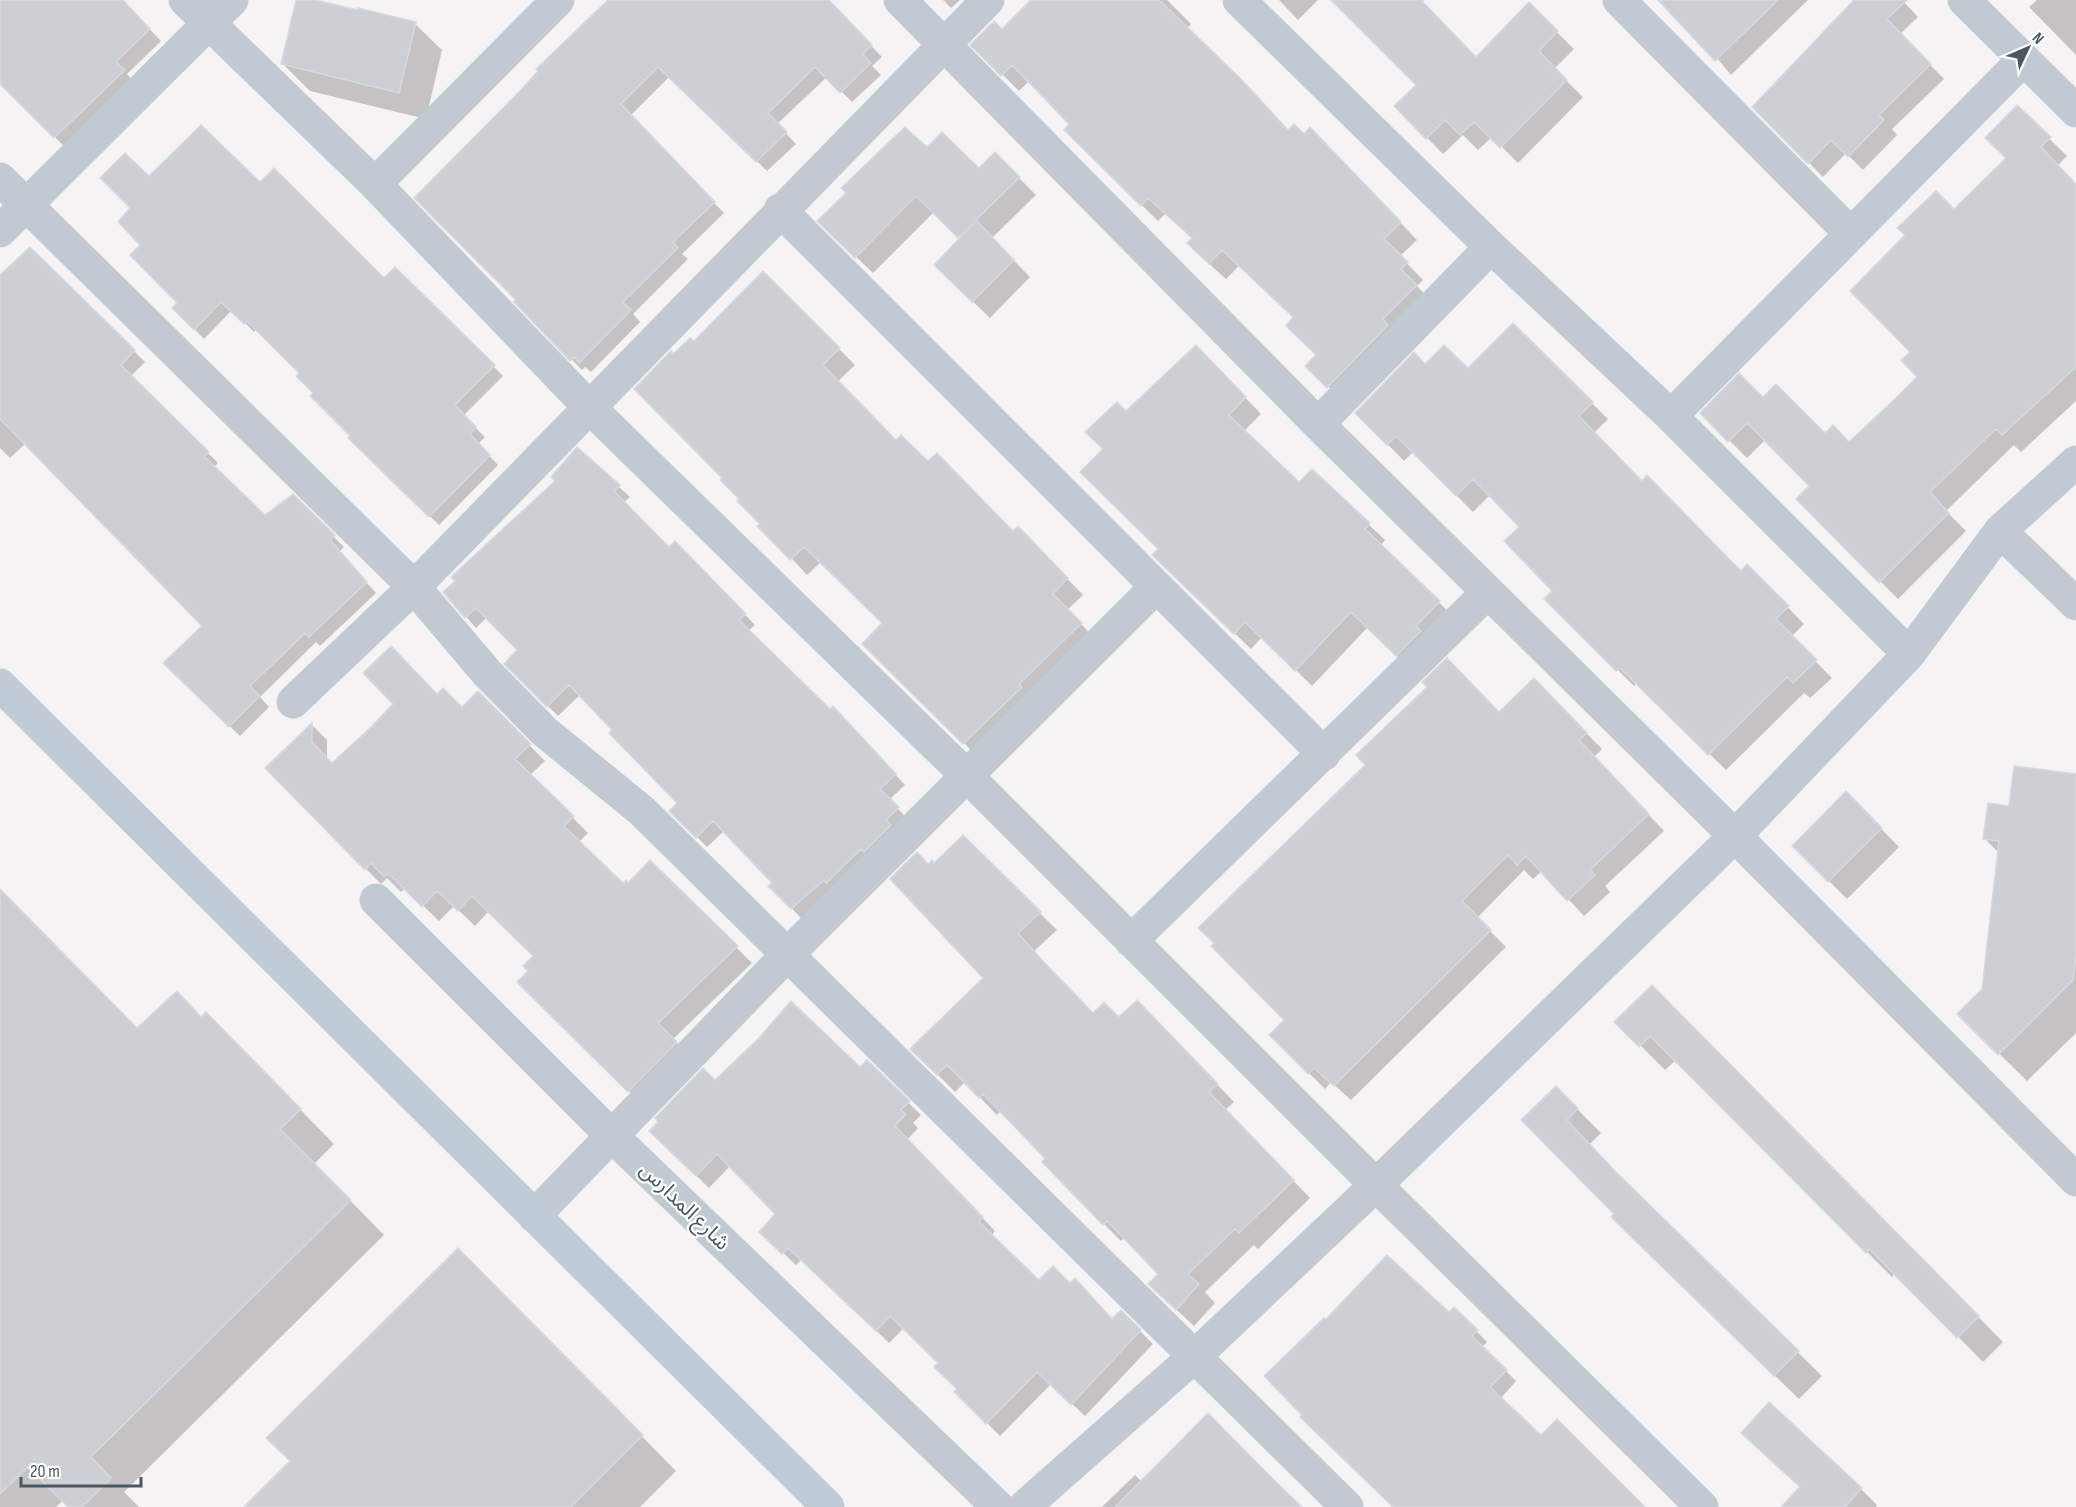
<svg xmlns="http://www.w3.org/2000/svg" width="2076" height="1507" viewBox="0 0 2076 1507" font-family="'Sofia Sans Condensed','Noto Sans Arabic',sans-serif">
<rect width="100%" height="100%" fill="#f5f3f3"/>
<path fill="#0003" d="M 0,0 L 121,0 L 161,41 L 127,74 L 135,83 L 66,148 L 0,83 Z
M 297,0 L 309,0 L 415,24 L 442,50 L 426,119 L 310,91 L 283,64 Z
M 610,0 L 827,0 L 882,57 L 872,66 L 881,75 L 852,102 L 827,77 L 777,124 L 796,144 L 767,171 L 669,77 L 630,116 L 724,213 L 682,254 L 688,259 L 633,314 L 640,322 L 591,372 L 585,367 L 582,370 L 516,302 Z
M 943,0 L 960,0 L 951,8 Z
M 1032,0 L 1167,0 L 1191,24 L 1186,29 L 1288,132 L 1327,146 L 1417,240 L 1400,256 L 1423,280 L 1417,286 L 1433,303 L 1345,403 L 1307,366 L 1318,355 L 1295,318 L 1239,266 L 1226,279 L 1205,260 L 1193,238 L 1166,213 L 1158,221 L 1066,130 L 1071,124 L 1029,81 L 1019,91 L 973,45 L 1002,31 Z
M 1279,0 L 1318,0 L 1298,20 Z
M 1335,0 L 1424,0 L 1422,2 L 1476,58 L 1529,5 L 1574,49 L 1554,69 L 1583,97 L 1518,163 L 1492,137 L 1478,150 L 1463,135 L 1443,154 L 1396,106 L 1418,85 Z
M 1669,0 L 1808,0 L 1731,75 Z
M 1856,0 L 1902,0 L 1918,17 L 1900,34 L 1944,79 L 1892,129 L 1897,135 L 1863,170 L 1846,153 L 1823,177 L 1754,107 Z
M 2037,0 L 2076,0 L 2076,55 L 2029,7 Z
M 2017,107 L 2067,156 L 2057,166 L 2076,186 L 2076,401 L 2021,452 L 2014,445 L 1946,511 L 1966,531 L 1898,599 L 1798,499 L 1811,486 L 1765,440 L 1747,458 L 1702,413 L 1763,399 L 1825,435 L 1850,444 L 1919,377 L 1912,352 L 1954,211 L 2008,159 Z
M 927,149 L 979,170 L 995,154 L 1036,195 L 992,238 L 1030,277 L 990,318 L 953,282 L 961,239 L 934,212 L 873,273 L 819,221 Z
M 149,178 L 260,185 L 384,280 L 395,269 L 503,376 L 463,416 L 485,437 L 478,444 L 498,465 L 439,525 L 350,438 L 352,436 L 301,373 L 257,329 L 254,332 L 232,310 L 204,339 L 174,308 L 179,303 L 142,245 L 132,208 Z
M 30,249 L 145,362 L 131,376 L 218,463 L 214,467 L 265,517 L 293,496 L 344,547 L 339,552 L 376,593 L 320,646 L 316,642 L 260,697 L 269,707 L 240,736 L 165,663 L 204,626 L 26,443 L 10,458 L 0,448 L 0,284 Z
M 763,273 L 855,365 L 837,382 L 896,442 L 928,463 L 1014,533 L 1018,528 L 1083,595 L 1067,610 L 1097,640 L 980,759 L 864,644 L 884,623 L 821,562 L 807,575 L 739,501 L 741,499 L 724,478 L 673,356 L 694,343 Z
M 1513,325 L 1608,419 L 1594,433 L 1642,483 L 1741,573 L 1747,566 L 1804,624 L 1791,637 L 1832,678 L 1810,698 L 1804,693 L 1726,770 L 1637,683 L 1634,686 L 1546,599 L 1554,591 L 1521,527 L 1490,495 L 1473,512 L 1413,452 L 1404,461 L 1357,413 L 1426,366 L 1468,370 Z
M 1212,363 L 1261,414 L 1244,431 L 1299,484 L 1312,471 L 1385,540 L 1380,546 L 1455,618 L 1412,671 L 1368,627 L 1312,686 L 1262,637 L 1251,649 L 1170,571 L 1105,449 L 1126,413 Z
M 577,449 L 630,497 L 624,502 L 669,549 L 686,553 L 755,625 L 748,631 L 830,711 L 843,718 L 905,785 L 889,800 L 908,819 L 802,919 L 770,886 L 774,883 L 724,831 L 707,847 L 671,811 L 679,803 L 580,695 L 558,716 L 506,664 L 519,650 L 487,617 L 476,628 L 445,592 L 557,481 Z
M 1534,680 L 1602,749 L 1594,757 L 1664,831 L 1605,886 L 1610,892 L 1584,916 L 1542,871 L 1533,879 L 1524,870 L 1477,918 L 1506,947 L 1351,1100 L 1331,1082 L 1325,1089 L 1271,1035 L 1286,1020 L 1499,714 Z
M 478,693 L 545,761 L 530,775 L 588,833 L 579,842 L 623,886 L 628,885 L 650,862 L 752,963 L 673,1039 L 692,1058 L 645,1107 L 519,982 L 530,971 L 535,956 L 489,911 L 475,926 L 454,906 L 439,921 L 405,888 L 401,892 L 387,878 L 381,884 L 267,768 L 312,725 L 327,740 L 327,760 L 332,765 L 437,696 L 462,709 Z
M 2076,776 L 2076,1033 L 2027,1081 L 1959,1014 L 1984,989 L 1999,853 L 1985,839 L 2010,808 Z
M 1846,793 L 1899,847 L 1847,899 L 1794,846 Z
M 963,837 L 1057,930 L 1034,951 L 1059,980 L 1093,1015 L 1154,1019 L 1234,1102 L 1225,1110 L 1310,1198 L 1258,1249 L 1254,1245 L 1205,1292 L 1215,1303 L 1194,1326 L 1167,1301 L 1161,1274 L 1125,1237 L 1121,1241 L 1104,1224 L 1001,1111 L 997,1115 L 965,1082 L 955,1092 L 912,1049 L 985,978 L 929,866 L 934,865 Z
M 0,891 L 137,1029 L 202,1018 L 206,1014 L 334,1144 L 314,1164 L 384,1235 L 124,1492 L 139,1507 L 70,1507 L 63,1500 L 56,1507 L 0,1507 Z
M 1652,987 L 2003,1342 L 1983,1362 L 1895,1273 L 1892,1277 L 1676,1060 L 1665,1070 L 1617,1022 Z
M 867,1062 L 921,1115 L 913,1123 L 918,1128 L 907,1140 L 995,1231 L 991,1236 L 1039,1282 L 1112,1320 L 1121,1312 L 1153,1344 L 1085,1416 L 1051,1384 L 1000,1436 L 956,1392 L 958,1389 L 940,1363 L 904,1328 L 889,1343 L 802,1259 L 796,1265 L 774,1244 L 777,1214 L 730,1166 L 709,1188 L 651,1131 L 715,1082 L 860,1069 Z
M 1556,1088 L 1601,1133 L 1589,1145 L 1632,1190 L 1822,1376 L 1799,1399 L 1637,1241 L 1616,1214 L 1524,1120 Z
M 458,1250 L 676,1471 L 640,1507 L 246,1507 L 292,1461 Z
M 1454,1309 L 1487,1342 L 1482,1347 L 1516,1381 L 1500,1399 L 1541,1437 L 1642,1507 L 1395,1507 L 1449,1314 Z
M 1769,1404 L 1861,1489 L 1877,1505 L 1876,1507 L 1783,1507 L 1801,1488 Z
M 1135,1475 L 1142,1482 L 1300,1507 L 1102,1507 Z"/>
<path fill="#cdcfd5" stroke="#d7d9de" stroke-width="1.5" d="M 0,0 L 123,0 L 150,29 L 116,62 L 125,70 L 54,138 L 0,84 Z
M 296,0 L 315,0 L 358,10 L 358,8 L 416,22 L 399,93 L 281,64 Z
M 608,0 L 829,0 L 872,45 L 863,54 L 871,63 L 840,93 L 815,67 L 768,113 L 787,132 L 756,162 L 658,67 L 621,104 L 715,202 L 673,242 L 678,248 L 623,302 L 631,310 L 579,363 L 574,357 L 570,361 L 514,302 L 516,300 L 414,198 L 519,92 L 538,71 L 536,69 Z
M 1031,0 L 1159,0 L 1240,78 L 1288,130 L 1294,124 L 1304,134 L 1310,127 L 1401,222 L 1384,239 L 1408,262 L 1401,269 L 1417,285 L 1383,319 L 1388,325 L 1327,388 L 1305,366 L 1316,355 L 1286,326 L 1293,317 L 1222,250 L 1209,264 L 1187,243 L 1192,238 L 1148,198 L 1141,206 L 1064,130 L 1069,124 L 1012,65 L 1001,76 L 970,45 L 994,21 L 1002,29 Z
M 1331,0 L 1421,0 L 1476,57 L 1529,2 L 1558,31 L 1539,51 L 1567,80 L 1500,148 L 1474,122 L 1460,135 L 1445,120 L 1426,139 L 1394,106 L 1416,85 Z
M 1658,0 L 1778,0 L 1715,61 Z
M 1854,0 L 1907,0 L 1887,19 L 1931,64 L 1879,115 L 1884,120 L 1848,157 L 1831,140 L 1808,164 L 1752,107 Z
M 2017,105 L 2051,137 L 2041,147 L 2076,184 L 2076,367 L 2002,435 L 1996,429 L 1930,492 L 1949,513 L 1879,583 L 1796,499 L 1809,486 L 1747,423 L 1728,442 L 1700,413 L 1739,373 L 1763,397 L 1776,384 L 1825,433 L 1833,425 L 1849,442 L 1899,395 L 1917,377 L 1901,360 L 1910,352 L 1850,291 L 1905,235 L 1897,228 L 1936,191 L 1954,209 L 2006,158 L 1985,138 Z
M 201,125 L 260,182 L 274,168 L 384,278 L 395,267 L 495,365 L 455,405 L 476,427 L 470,434 L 490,455 L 429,517 L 348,438 L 350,436 L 310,396 L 313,393 L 296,376 L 299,373 L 247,321 L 244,324 L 221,302 L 194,330 L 172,308 L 177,303 L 130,255 L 140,245 L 118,222 L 130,208 L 100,178 L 125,153 L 149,176 Z
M 905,127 L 927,147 L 942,132 L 979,168 L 995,152 L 1020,177 L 976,220 L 1014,260 L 972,302 L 934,265 L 974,223 L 958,238 L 916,196 L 855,258 L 817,221 L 846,193 L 841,188 Z
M 30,247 L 135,350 L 121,365 L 209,452 L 204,456 L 265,515 L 293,494 L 335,535 L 330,540 L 367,582 L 309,637 L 305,633 L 250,686 L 260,696 L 229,727 L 163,663 L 202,626 L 0,419 L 0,275 Z
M 763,271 L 840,348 L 823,365 L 896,440 L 901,435 L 928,461 L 937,453 L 1013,531 L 1018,526 L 1068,578 L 1053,594 L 1082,623 L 1019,684 L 1022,687 L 963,744 L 862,644 L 882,623 L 804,547 L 790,560 L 757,526 L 760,524 L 737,501 L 739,499 L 720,480 L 722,478 L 634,389 L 671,351 L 673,354 L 690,338 L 694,341 Z
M 1513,323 L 1593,402 L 1579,416 L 1642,481 L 1647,475 L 1741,571 L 1747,564 L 1789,606 L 1776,619 L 1817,660 L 1793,683 L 1787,677 L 1708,755 L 1620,668 L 1616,671 L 1544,599 L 1552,591 L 1504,541 L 1519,527 L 1473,479 L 1456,496 L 1396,436 L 1387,445 L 1355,413 L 1414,352 L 1425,364 L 1444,345 L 1468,368 Z
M 1196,345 L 1246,397 L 1229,415 L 1299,482 L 1312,469 L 1370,523 L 1365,529 L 1440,601 L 1416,626 L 1421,631 L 1396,656 L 1351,612 L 1295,671 L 1245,622 L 1234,634 L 1152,555 L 1158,549 L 1080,472 L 1103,449 L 1085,432 L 1117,402 L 1126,411 Z
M 577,447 L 620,485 L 614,491 L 669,547 L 675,541 L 746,614 L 739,620 L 830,709 L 833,706 L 896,774 L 880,789 L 899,807 L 886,820 L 891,825 L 864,852 L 861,849 L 826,883 L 824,880 L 791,909 L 768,886 L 772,883 L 713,821 L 696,838 L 669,811 L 677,803 L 609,733 L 612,730 L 569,685 L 547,707 L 504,664 L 517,650 L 476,608 L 465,618 L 443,592 L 455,581 L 451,577 L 555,481 L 551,477 Z
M 391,646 L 437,694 L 443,688 L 462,707 L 478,691 L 531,744 L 515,759 L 574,816 L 564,826 L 623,883 L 626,880 L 628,883 L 650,860 L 738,946 L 658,1023 L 677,1042 L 628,1092 L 517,982 L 528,971 L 523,966 L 533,956 L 472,896 L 458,911 L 437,891 L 422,907 L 388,873 L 384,877 L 371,863 L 365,870 L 265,768 L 312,723 L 312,742 L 332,763 L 370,728 L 393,704 L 363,673 Z
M 1447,658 L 1499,712 L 1534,678 L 1587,733 L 1579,740 L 1649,814 L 1590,870 L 1595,875 L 1567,901 L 1526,856 L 1517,865 L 1508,855 L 1462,901 L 1491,930 L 1334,1086 L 1314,1068 L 1308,1074 L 1269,1035 L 1284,1020 L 1211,946 L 1214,943 L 1198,928 L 1365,765 L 1356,755 L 1427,687 L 1422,682 Z
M 2014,766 L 2076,774 L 2076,954 L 2073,980 L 1998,1055 L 1957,1014 L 1982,989 L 1999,841 L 1983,839 L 1988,803 L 2009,806 Z
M 1846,791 L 1882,828 L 1828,882 L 1792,846 Z
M 963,835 L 1041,912 L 1018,933 L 1042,960 L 1093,1013 L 1104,1002 L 1119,1017 L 1137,1000 L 1218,1084 L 1209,1092 L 1294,1180 L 1239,1233 L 1235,1229 L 1188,1274 L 1199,1284 L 1176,1310 L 1148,1284 L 1158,1274 L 1107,1221 L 1103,1225 L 1042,1162 L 1045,1158 L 983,1094 L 979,1098 L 947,1065 L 937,1075 L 910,1049 L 983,978 L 890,879 L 917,852 L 928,864 L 932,860 L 934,863 Z
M 0,889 L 137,1028 L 177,991 L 201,1017 L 206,1012 L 301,1109 L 280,1129 L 351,1200 L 91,1457 L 111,1478 L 82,1507 L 68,1507 L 28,1467 L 0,1494 Z
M 1652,985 L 1979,1316 L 1957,1338 L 1869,1249 L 1866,1253 L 1650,1036 L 1639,1047 L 1614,1022 Z
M 791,1001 L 860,1067 L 867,1060 L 910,1101 L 901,1110 L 906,1114 L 895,1126 L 983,1217 L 979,1222 L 1039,1280 L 1053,1266 L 1070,1283 L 1075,1278 L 1112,1319 L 1121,1310 L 1141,1330 L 1071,1405 L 1037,1372 L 986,1424 L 954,1392 L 957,1389 L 934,1367 L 938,1363 L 890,1316 L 876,1331 L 788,1248 L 782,1254 L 759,1232 L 775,1214 L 717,1154 L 696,1176 L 649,1131 L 658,1122 L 655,1118 L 703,1068 L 715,1080 L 759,1038 Z
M 1556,1086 L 1578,1108 L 1567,1120 L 1616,1172 L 1799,1351 L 1774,1376 L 1611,1217 L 1614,1214 L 1521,1120 Z
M 458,1248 L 643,1435 L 571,1507 L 244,1507 L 290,1461 L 266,1438 Z
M 1387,1255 L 1449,1312 L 1454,1307 L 1478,1330 L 1472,1336 L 1507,1370 L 1490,1387 L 1541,1435 L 1557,1419 L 1645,1507 L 1393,1507 L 1300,1417 L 1302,1415 L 1264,1376 L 1324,1318 L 1326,1319 Z
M 1769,1402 L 1862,1488 L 1845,1507 L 1781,1507 L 1800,1487 L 1741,1433 Z
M 1208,1413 L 1271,1477 L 1302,1507 L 1115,1507 Z"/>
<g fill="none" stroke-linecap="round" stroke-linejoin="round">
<path stroke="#c1cad2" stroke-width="33" d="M 185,0 L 375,184 L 588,406 L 968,777 L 1376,1185 L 1702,1507
M 900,0 L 1318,424 L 1735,836 L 2076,1180
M 1239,0 L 1491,247 L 1671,416 L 1909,654
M 1619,0 L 1851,234
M 1964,0 L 2076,111
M 0,179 L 414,587 L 487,673 L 545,732 L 642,811 L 1347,1507
M 375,184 L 558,0
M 780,210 L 1324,754
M 0,231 L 232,0
M 1671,416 L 2023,60
M 1318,424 L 1491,247
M 2000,531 L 2076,604
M 293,702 L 414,587 L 988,0
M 376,900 L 612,1136 L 998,1507
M 1131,941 L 1488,592
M 534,1216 L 788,954 L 1155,588
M 1024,1507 L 1196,1355 L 1376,1185 L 1735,836 L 1909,654 L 2000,531 L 2076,462"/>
<path stroke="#c1cbd6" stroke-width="33" d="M 0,685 L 828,1507"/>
</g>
<g text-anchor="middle" stroke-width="4.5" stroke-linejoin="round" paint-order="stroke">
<g font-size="21" fill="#4a5661" stroke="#fff">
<text transform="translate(685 1206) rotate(44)" y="7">شارع المدارس</text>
</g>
</g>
<g transform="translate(2028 48) rotate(46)" stroke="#ffffff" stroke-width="4.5" paint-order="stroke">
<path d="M0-4.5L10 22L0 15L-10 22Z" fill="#4a5661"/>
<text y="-9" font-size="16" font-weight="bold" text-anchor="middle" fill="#4a5661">N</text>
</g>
<path d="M21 1477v9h120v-9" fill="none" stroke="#4a5661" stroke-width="3"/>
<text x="30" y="1477" font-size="18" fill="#4a5661" stroke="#ffffff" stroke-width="4.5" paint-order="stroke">20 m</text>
</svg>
